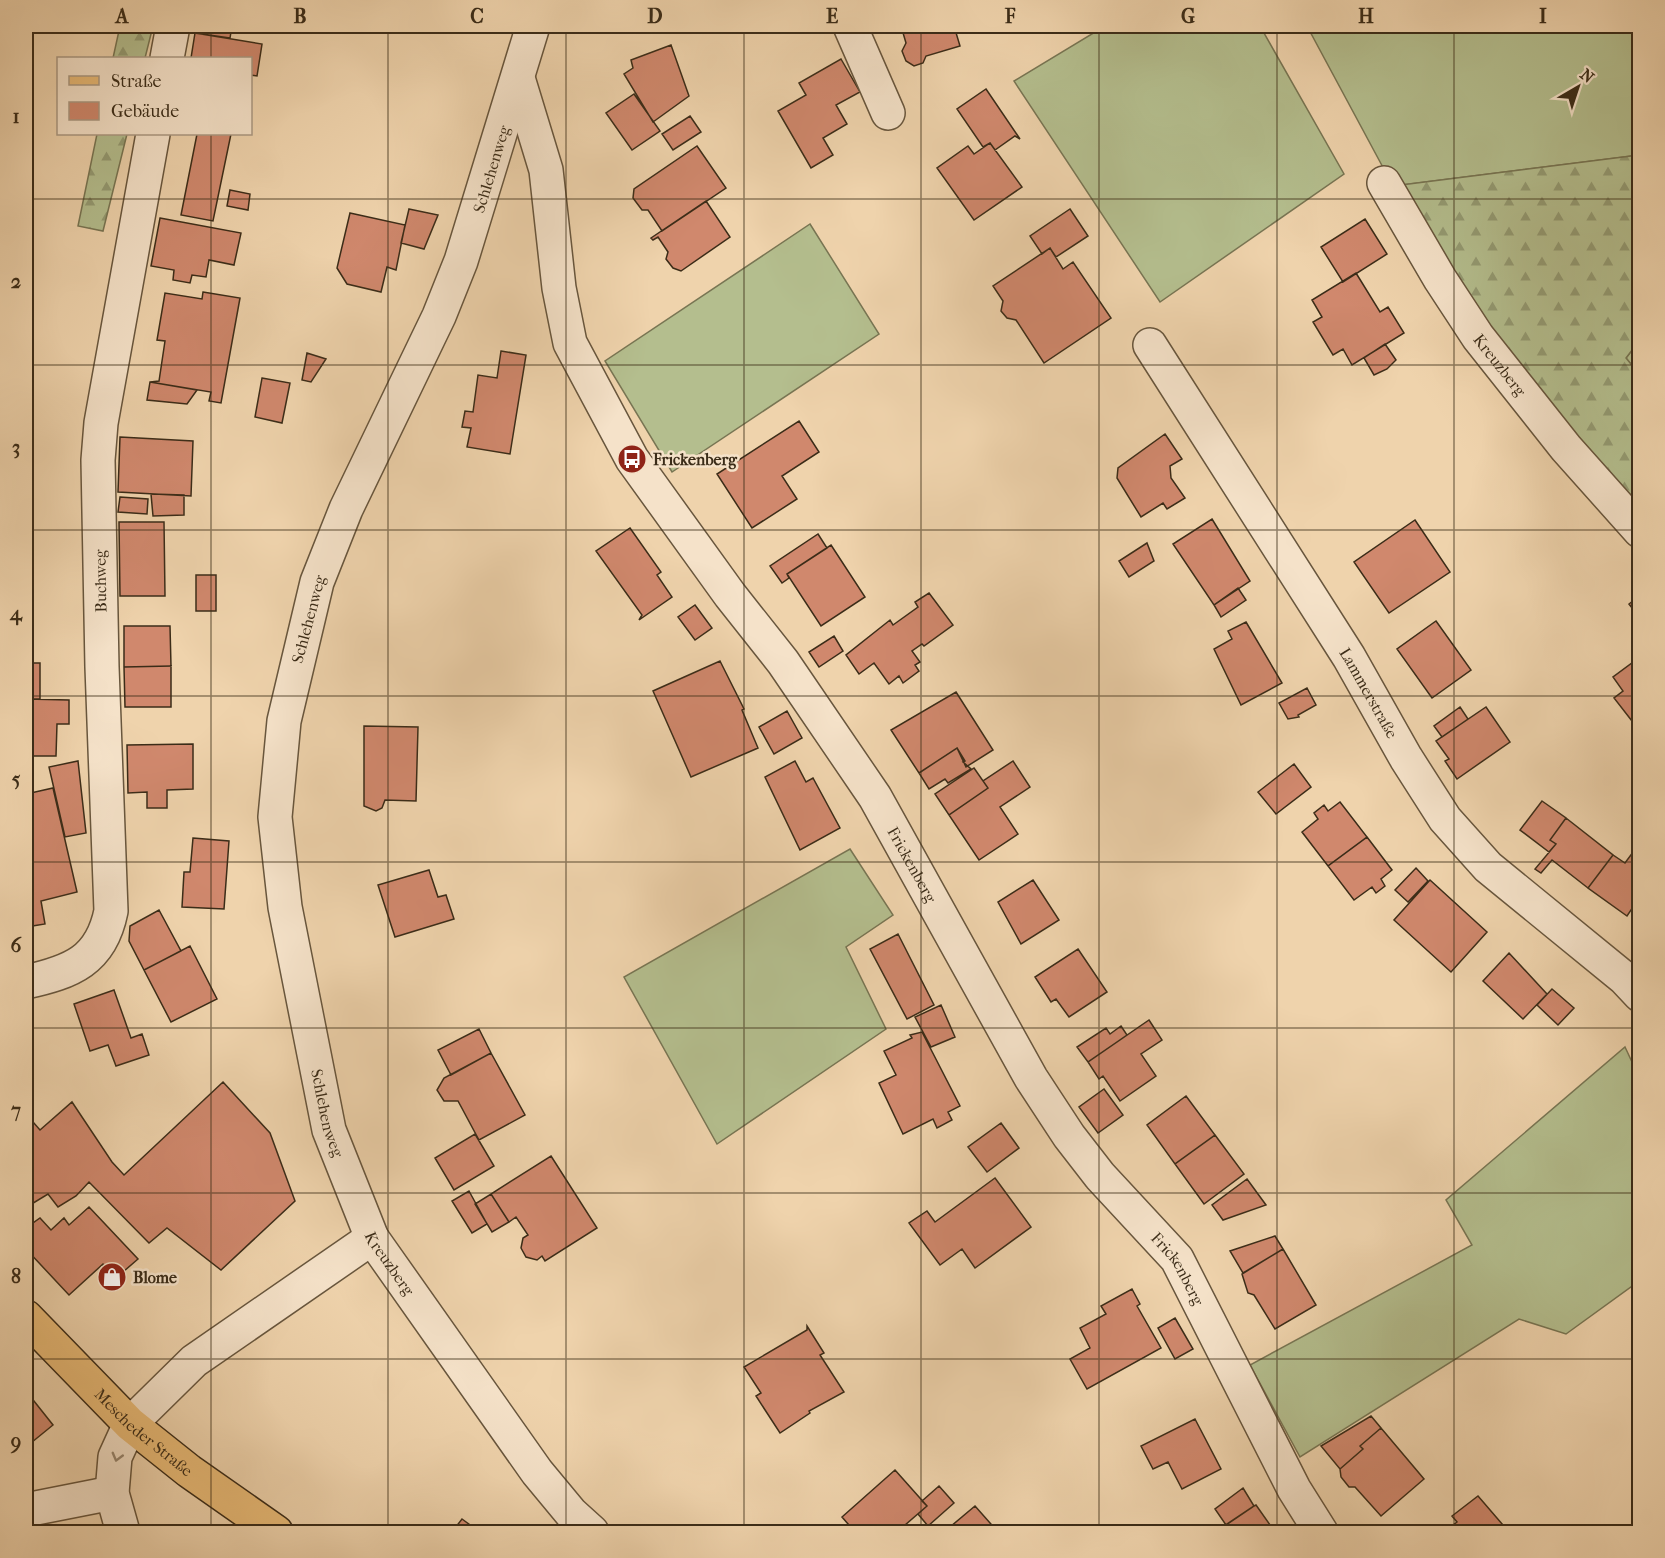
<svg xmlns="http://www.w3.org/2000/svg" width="1665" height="1558" viewBox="0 0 1665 1558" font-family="'IM FELL French Canon',serif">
<defs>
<pattern id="forest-firs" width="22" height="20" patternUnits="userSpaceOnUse" patternTransform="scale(1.5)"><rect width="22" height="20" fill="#b4be8e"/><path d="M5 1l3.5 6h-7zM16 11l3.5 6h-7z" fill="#949b73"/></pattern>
</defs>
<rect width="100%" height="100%" fill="#efd3ac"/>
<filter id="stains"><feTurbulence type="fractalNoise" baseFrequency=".00333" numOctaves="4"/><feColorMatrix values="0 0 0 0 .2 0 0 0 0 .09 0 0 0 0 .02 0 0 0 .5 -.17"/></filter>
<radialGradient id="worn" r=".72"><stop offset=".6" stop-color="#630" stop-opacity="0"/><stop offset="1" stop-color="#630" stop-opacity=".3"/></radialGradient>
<path fill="#b4be8e" stroke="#787553" stroke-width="1.5" d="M 1105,26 L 1260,26 L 1344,174 L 1160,302 L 1014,81 Z
M 1307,26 L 1639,26 L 1639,155 L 1393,186 Z
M 810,224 L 879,334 L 672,472 L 605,361 Z
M 1639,341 L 1639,374 L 1626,358 Z
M 850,849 L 893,915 L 846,947 L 886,1029 L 717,1144 L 624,977 Z
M 1625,1047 L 1639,1077 L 1639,1281 L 1566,1334 L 1519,1319 L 1300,1457 L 1250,1365 L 1472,1245 L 1446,1200 Z"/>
<path fill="url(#forest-firs)" stroke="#787553" stroke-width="1.5" d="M 120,26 L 153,26 L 145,58 L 113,58 Z
M 97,134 L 127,134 L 103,231 L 78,226 Z
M 1639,155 L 1639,341 L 1626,358 L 1639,374 L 1639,525 L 1459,301 L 1393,186 Z"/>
<path fill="#d0886d" stroke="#3b2c18" stroke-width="1.5" d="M 196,26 L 232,26 L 230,38 L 195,33 Z
M 901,26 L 954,26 L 960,46 L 926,56 L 923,63 L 914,66 L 906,61 L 902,51 L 906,43 Z
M 195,33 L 262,44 L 257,76 L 250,75 L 250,58 L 191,58 Z
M 671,45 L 689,96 L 653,122 L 624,74 L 633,68 L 631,60 Z
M 841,59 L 860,92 L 836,105 L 847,124 L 823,138 L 833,155 L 811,168 L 778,111 L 806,95 L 799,83 Z
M 986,89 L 1020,139 L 1015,136 L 995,150 L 990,143 L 983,147 L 957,109 Z
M 634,94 L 660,131 L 632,150 L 606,113 Z
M 690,116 L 701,132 L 673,150 L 662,134 Z
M 197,134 L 231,134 L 213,221 L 181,215 Z
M 990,143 L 1022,187 L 974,220 L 937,168 L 968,146 L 974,154 Z
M 697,146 L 726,188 L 662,231 L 648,210 L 642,210 L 633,198 L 634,189 Z
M 230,190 L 250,194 L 248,210 L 227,206 Z
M 706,201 L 730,237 L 681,271 L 673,268 L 666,259 L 668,252 L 658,237 L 653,240 L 651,238 Z
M 409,209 L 438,215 L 424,249 L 401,243 Z
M 1070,209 L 1088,236 L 1056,257 L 1050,248 L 1042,254 L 1030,236 Z
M 350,213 L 405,225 L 396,270 L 387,267 L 381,292 L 347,284 L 337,268 Z
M 160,218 L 241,233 L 234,265 L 209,260 L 206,277 L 192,275 L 190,283 L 173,280 L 174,270 L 151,266 Z
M 1365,219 L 1387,254 L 1343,282 L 1321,247 Z
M 1050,248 L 1063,269 L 1073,262 L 1111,318 L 1044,363 L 1016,320 L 1007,318 L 1001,311 L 1003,301 L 993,286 Z
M 1356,273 L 1380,312 L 1388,307 L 1404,333 L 1352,365 L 1343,349 L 1333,355 L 1313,322 L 1322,317 L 1312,300 Z
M 203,292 L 240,298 L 221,403 L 209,401 L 211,392 L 150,382 L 159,381 L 165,341 L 157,340 L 165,293 L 202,299 Z
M 1385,344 L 1396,360 L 1387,369 L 1374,375 L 1364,358 Z
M 501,351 L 526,355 L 510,454 L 467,447 L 471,428 L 462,427 L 465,411 L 473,412 L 478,375 L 497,378 Z
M 307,353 L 326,359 L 311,382 L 302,380 Z
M 262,378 L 290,383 L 282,423 L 255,417 Z
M 150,382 L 197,390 L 187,404 L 147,400 Z
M 799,421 L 819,452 L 782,476 L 797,499 L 752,528 L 717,474 Z
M 1165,434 L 1182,459 L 1170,466 L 1171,478 L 1185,498 L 1167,509 L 1163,503 L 1141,517 L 1117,478 L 1118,468 Z
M 120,437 L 193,441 L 191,496 L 118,492 Z
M 151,494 L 184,495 L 184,515 L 153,516 Z
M 120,497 L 148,499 L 147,514 L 118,512 Z
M 1212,519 L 1250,581 L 1214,605 L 1173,544 Z
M 1415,520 L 1450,572 L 1389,613 L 1354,562 Z
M 119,522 L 164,522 L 165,596 L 120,596 Z
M 630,528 L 661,572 L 657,575 L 672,597 L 639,620 L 642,615 L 596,551 Z
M 818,534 L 827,548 L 787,574 L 789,578 L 782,583 L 770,566 Z
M 1147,543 L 1154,561 L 1129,577 L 1119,561 Z
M 831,545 L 865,597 L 821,626 L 787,574 Z
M 196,575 L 216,575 L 216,611 L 196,611 Z
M 1238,588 L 1246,600 L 1221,617 L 1214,605 Z
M 929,593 L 953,625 L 924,646 L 922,644 L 912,651 L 920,662 L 915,665 L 919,671 L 903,683 L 899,676 L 889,684 L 874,663 L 859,674 L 846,655 L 890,620 L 893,625 L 918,607 L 915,602 Z
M 1640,595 L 1640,618 L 1629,604 Z
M 695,605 L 712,628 L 695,640 L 678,617 Z
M 1436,621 L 1471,670 L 1432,698 L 1397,649 Z
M 1246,622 L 1282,683 L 1241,705 L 1214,649 L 1232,639 L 1228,631 Z
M 124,626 L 170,626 L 171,666 L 124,667 Z
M 834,636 L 843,651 L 819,667 L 809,652 Z
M 1640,657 L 1640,729 L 1639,730 L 1614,698 L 1623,691 L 1613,677 Z
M 720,661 L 744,709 L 742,710 L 758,748 L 691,777 L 653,691 Z
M 26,663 L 40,663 L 40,699 L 26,699 Z
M 171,666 L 171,707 L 125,707 L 124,667 Z
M 1307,688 L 1316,705 L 1298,715 L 1299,717 L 1288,719 L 1279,703 Z
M 956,692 L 993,750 L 966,767 L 957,748 L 919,773 L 891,730 Z
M 26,699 L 69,700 L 69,724 L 57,724 L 56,756 L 26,756 Z
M 1460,707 L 1468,719 L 1442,737 L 1434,726 Z
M 1486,707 L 1510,742 L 1457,779 L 1445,761 L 1449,759 L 1436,741 Z
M 787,711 L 802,738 L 774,754 L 759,727 Z
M 364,726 L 418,727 L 416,801 L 385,800 L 382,808 L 376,811 L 364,806 Z
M 193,744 L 193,789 L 167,790 L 167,808 L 147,808 L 147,792 L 128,793 L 127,745 Z
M 957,748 L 965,761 L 963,762 L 971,769 L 948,783 L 945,779 L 929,789 L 919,773 Z
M 78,761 L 86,833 L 65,837 L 49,767 Z
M 795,761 L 806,782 L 813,778 L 840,828 L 800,850 L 765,777 Z
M 1013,761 L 1030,787 L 1000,807 L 1018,834 L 979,860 L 949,815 L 988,788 L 983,781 Z
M 1294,764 L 1311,787 L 1276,814 L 1258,792 Z
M 974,768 L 988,788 L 949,815 L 935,794 Z
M 53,788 L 77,892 L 41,901 L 45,924 L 26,927 L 26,794 Z
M 1542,801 L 1566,818 L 1550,840 L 1556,844 L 1549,852 L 1520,830 Z
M 1340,802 L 1367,837 L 1328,866 L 1302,832 L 1318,819 L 1314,813 L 1324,805 L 1328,811 Z
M 1566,818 L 1613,855 L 1588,888 L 1552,860 L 1541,873 L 1535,869 L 1556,844 L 1550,840 Z
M 1367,837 L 1392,870 L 1381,879 L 1385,886 L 1376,893 L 1372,887 L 1354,900 L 1328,866 Z
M 193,838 L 229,841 L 224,909 L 182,907 L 184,872 L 190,872 Z
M 1639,844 L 1640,912 L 1633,907 L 1627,916 L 1588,888 L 1613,855 L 1625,863 Z
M 1416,868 L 1428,881 L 1408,902 L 1395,890 Z
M 429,870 L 438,897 L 446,895 L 454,919 L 395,937 L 378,885 Z
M 1033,880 L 1059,920 L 1021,944 L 998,902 Z
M 1430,880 L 1487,932 L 1451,972 L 1394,920 Z
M 159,910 L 181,951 L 144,970 L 129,941 L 130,926 Z
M 898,934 L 934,1005 L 907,1019 L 870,949 Z
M 190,946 L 217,999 L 171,1022 L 144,970 Z
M 1078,949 L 1107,992 L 1069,1017 L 1056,999 L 1051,1002 L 1035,977 Z
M 1509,953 L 1547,994 L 1523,1019 L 1483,981 Z
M 1552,989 L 1574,1008 L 1558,1025 L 1537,1005 Z
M 114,990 L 131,1038 L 142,1034 L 149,1055 L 116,1066 L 108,1045 L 90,1051 L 74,1004 Z
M 941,1005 L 955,1037 L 931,1047 L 915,1017 Z
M 1149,1020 L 1162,1040 L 1141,1054 L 1156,1076 L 1120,1101 L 1103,1076 L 1099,1079 L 1088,1062 Z
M 1121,1026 L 1127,1035 L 1088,1062 L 1077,1047 L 1106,1028 L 1110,1034 Z
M 479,1029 L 491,1053 L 451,1075 L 438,1050 Z
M 922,1032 L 960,1106 L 948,1112 L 952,1120 L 937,1128 L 933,1119 L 903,1134 L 879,1083 L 896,1075 L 884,1051 L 912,1038 L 910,1035 Z
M 491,1053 L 525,1115 L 479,1140 L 458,1101 L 444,1101 L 437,1090 L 444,1078 Z
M 223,1082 L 270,1133 L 295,1201 L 221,1270 L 167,1228 L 149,1243 L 89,1182 L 76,1196 L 58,1207 L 48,1194 L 30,1205 L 26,1201 L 26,1114 L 40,1130 L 72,1102 L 112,1162 L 124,1175 Z
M 1104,1089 L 1123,1115 L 1098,1133 L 1079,1107 Z
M 1186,1096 L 1215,1135 L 1175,1164 L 1147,1125 Z
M 1001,1123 L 1019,1148 L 987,1172 L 968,1147 Z
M 475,1134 L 494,1166 L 454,1190 L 435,1158 Z
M 1215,1135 L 1244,1174 L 1204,1204 L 1175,1164 Z
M 551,1156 L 597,1228 L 545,1261 L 542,1256 L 537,1260 L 526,1257 L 521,1248 L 523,1238 L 528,1235 L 516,1217 L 509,1222 L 491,1194 Z
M 995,1178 L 1031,1227 L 975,1268 L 962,1249 L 940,1265 L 909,1223 L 927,1211 L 935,1222 Z
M 1247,1179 L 1266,1205 L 1223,1220 L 1212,1205 Z
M 469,1191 L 487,1224 L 472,1233 L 452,1201 Z
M 491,1194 L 509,1222 L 492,1232 L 475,1204 Z
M 89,1207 L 138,1259 L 116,1278 L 103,1264 L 69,1295 L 26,1249 L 26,1228 L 40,1218 L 51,1230 L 64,1218 L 69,1225 Z
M 1275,1236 L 1283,1249 L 1243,1273 L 1230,1251 Z
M 1283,1249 L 1316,1305 L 1275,1329 L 1254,1295 L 1248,1293 L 1242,1274 Z
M 1132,1289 L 1140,1304 L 1137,1306 L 1161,1348 L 1087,1389 L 1070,1359 L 1090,1348 L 1080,1328 L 1106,1314 L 1101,1306 Z
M 1175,1318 L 1193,1349 L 1175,1359 L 1158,1328 Z
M 807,1326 L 824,1353 L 820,1355 L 844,1392 L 809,1411 L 810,1413 L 780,1433 L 756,1396 L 761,1393 L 744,1367 L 807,1330 Z
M 26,1391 L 53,1425 L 26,1447 Z
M 1371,1416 L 1381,1428 L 1360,1446 L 1363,1449 L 1340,1469 L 1321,1446 Z
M 1195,1419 L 1221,1469 L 1182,1489 L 1168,1462 L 1153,1469 L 1141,1446 Z
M 1381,1428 L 1424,1479 L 1381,1516 L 1355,1487 L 1349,1487 L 1341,1477 L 1340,1469 L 1363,1449 L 1360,1446 Z
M 895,1470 L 927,1506 L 897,1532 L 855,1532 L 842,1517 Z
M 939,1486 L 954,1503 L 928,1526 L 918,1514 L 927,1506 L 922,1501 Z
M 1243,1488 L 1254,1506 L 1226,1525 L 1215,1509 Z
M 1478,1496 L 1509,1532 L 1444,1532 L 1457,1522 L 1452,1516 Z
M 1256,1505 L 1275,1532 L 1215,1532 L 1254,1506 Z
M 975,1506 L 998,1532 L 944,1532 Z
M 462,1519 L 477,1530 L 481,1532 L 452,1532 Z
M 1425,1526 L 1431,1532 L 1418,1532 Z"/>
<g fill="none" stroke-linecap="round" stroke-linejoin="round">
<g stroke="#68563d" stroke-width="36">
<g id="minor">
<path id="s1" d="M 533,26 L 461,261 L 439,316 L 346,509 L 317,582 L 284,721 L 275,817 L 285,907 L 329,1130 L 372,1238 L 537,1472 L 571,1513 L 592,1532"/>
<path d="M 850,26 L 888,113"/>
<path d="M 167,58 L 173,26"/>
<path id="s2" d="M 518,78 L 546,170 L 559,288 L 570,343 L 632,459 L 730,595 L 783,662 L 875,797 L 1031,1078 L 1069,1136 L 1100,1176 L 1177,1259 L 1294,1489 L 1321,1532"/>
<path id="s3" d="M 1384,183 L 1440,279 L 1478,337 L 1566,448 L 1640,531"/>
<path id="s4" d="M 1150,345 L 1349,657 L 1406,758 L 1445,819 L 1488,867 L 1624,978 L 1640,995"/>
<path d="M 26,982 C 71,972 101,961 111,911 L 102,667 L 98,460 L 101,423 L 153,134"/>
<path d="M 26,1510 L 112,1493"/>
<path d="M 123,1532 L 112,1493 L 115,1457 L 130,1424 L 194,1361 L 372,1238"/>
</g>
</g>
<g stroke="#3b2c18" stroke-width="36">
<g id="major">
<path id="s5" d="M 26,1317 L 130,1424 L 189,1471 L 276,1532"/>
</g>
</g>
<use href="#minor" stroke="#f5e2c9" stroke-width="33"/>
<use href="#major" stroke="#e8ba76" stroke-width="33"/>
<g stroke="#3b2c18" stroke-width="7">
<path id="rail" d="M 26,55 L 32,26"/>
</g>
<use href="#rail" stroke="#f5e2c9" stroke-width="4.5" stroke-dasharray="14" stroke-linecap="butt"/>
</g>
<defs><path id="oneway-chevron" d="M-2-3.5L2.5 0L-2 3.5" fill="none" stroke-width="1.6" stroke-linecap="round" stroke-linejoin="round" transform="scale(1.5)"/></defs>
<use stroke="#988770" href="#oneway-chevron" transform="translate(117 1457) rotate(105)"/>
<path fill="none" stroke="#3b2c18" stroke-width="1.5" stroke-opacity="0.55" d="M 211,26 L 211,58M 388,26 L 388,1532M 566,26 L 566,1532M 744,26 L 744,1532M 921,26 L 921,1532M 1099,26 L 1099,1532M 1277,26 L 1277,1532M 1454,26 L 1454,1532M 211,134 L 211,1532M 26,199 L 1640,199M 26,365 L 1640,365M 26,530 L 1640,530M 26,696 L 1640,696M 26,862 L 1640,862M 26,1028 L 1640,1028M 26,1193 L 1640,1193M 26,1359 L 1640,1359"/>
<defs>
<g id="bus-disc" transform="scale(1.5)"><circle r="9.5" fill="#8f2418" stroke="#f5e2c9"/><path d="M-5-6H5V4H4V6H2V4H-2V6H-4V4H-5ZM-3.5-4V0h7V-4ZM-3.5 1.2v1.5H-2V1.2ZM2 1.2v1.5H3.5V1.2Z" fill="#fff"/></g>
<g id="shop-disc" transform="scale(1.5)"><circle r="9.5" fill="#8f2418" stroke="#f5e2c9"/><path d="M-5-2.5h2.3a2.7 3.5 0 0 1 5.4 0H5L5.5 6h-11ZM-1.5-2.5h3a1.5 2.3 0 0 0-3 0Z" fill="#fff"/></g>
</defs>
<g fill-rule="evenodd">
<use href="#bus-disc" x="632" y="459"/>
<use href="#shop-disc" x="112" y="1277"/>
</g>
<g text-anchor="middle" stroke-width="5" stroke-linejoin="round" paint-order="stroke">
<g font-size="16" fill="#3b2c18" stroke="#f5e2c9">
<text transform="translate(491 169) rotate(-73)" y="6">Schlehenweg</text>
<text dy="6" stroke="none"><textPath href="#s3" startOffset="216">Kreuzberg</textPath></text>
<text transform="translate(100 581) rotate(-91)" y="6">Buchweg</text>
<text transform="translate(308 619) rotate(-75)" y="6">Schlehenweg</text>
<text dy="6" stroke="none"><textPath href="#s4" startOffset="411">Lammerstraße</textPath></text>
<text dy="6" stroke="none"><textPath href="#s2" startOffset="896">Frickenberg</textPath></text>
<text dy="6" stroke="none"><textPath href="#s1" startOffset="1138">Schlehenweg</textPath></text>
<text dy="6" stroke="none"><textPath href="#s2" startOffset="1382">Frickenberg</textPath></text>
<text dy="6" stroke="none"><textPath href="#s1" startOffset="1302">Kreuzberg</textPath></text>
<text dy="6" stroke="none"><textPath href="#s5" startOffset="165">Mescheder Straße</textPath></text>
</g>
<g font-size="16" font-weight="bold" fill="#3b2c18" stroke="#f5e2c9" text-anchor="start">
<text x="653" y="465">Frickenberg</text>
<text x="133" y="1283">Blome</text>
</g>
</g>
<rect width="1665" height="1558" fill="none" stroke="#efd3ac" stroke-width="66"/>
<rect x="57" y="57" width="195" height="78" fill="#f5e2c9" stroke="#ab9982" stroke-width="1.5"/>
<rect x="69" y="76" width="30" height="9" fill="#e8ba76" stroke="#ab9982" stroke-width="1.5"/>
<text x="111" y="87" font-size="18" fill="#3b2c18">Straße</text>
<rect x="69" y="102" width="30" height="18" fill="#d0886d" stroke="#ab9982" stroke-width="1.5"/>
<text x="111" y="117" font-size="18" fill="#3b2c18">Gebäude</text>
<g transform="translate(1578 87) rotate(39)" stroke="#f5e2c9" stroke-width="4.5" paint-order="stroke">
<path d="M0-4.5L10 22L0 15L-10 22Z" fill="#3b2c18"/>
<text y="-9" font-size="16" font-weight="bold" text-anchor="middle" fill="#3b2c18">N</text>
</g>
<rect x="33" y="33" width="1599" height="1492" fill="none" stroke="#3b2c18" stroke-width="2"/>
<g font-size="20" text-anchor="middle" font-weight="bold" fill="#3b2c18">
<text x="122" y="23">A</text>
<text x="300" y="23">B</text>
<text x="477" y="23">C</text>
<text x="655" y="23">D</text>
<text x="832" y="23">E</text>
<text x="1010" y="23">F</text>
<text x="1188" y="23">G</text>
<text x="1366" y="23">H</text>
<text x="1543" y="23">I</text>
<text x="16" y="123">1</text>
<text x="16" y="288">2</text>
<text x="16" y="454">3</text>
<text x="16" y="620">4</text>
<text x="16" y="786">5</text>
<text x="16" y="952">6</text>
<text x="16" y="1117">7</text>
<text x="16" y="1283">8</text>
<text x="16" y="1449">9</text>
</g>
<rect width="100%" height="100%" filter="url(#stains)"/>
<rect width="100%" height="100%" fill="url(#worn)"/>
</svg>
